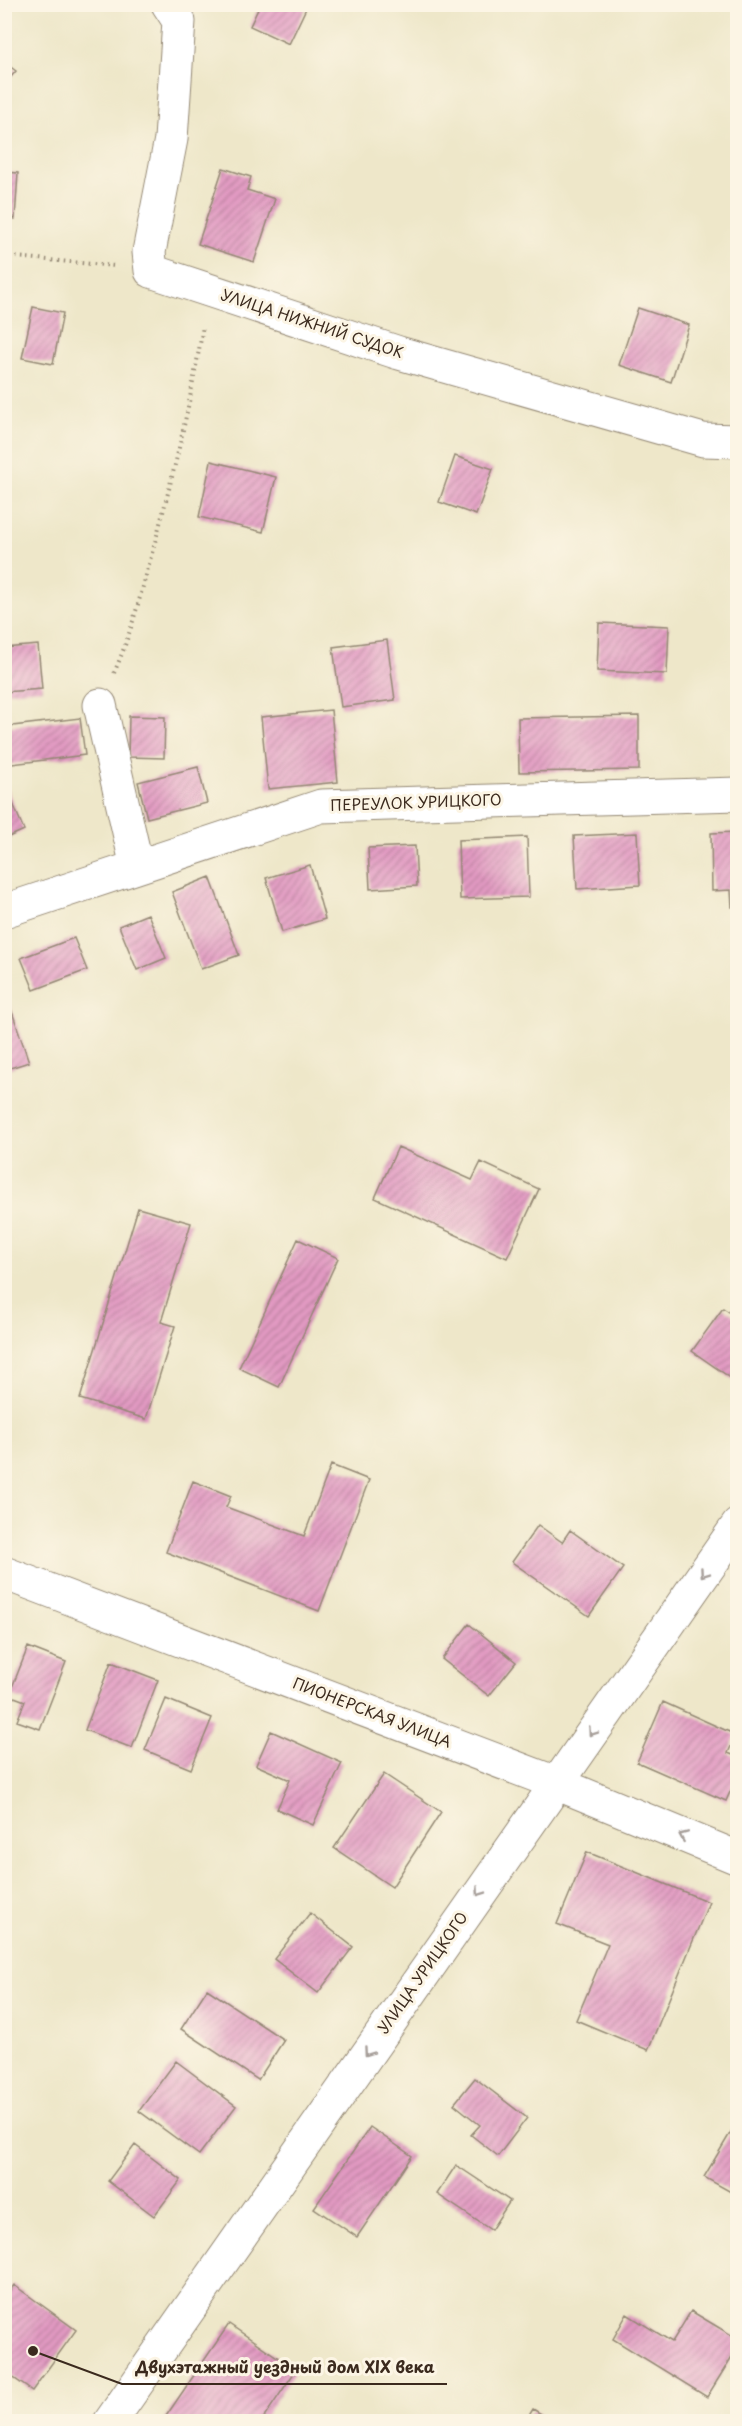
<svg xmlns="http://www.w3.org/2000/svg" width="742" height="2426" viewBox="0 0 742 2426" font-family="'Playpen Sans',sans-serif">
<defs>
<pattern id="building-hatch" width="6" height="6" patternUnits="userSpaceOnUse" patternTransform="scale(1.5)"><rect width="6" height="6" fill="#e29ac2"/><path d="M-1 1l2-2M0 6l6-6M5 7l2-2" fill="none" stroke="#b87e9d"/></pattern>
</defs>
<rect width="100%" height="100%" fill="#fcf5e5"/>
<filter id="ink" filterUnits="userSpaceOnUse"><feTurbulence type="fractalNoise" baseFrequency=".0167" numOctaves="2"/><feDisplacementMap in="SourceGraphic" scale="12" xChannelSelector="R" yChannelSelector="G"/><feConvolveMatrix kernelMatrix="1 2 1 2 8 2 1 2 1" color-interpolation-filters="sRGB"/></filter>
<filter id="wash" filterUnits="userSpaceOnUse"><feTurbulence type="fractalNoise" baseFrequency=".008" numOctaves="4" result="noise"/><feDisplacementMap in="SourceGraphic" scale="24" xChannelSelector="R" yChannelSelector="G"/><feGaussianBlur stdDeviation="1.35" result="paint"/><feColorMatrix in="noise" values="0 0 0 0 0 0 0 0 0 0 0 0 0 0 0 0 0 1.4 0 .05"/><feComposite in="paint" operator="in"/></filter>
<g filter="url(#wash)">
<rect width="100%" height="100%" fill="#eee7c9"/>
<g id="blocks">
<path fill="url(#building-hatch)" d="M 253,4 L 308,4 L 289,44 L 250,26 L 259,7 Z
M 4,62 L 16,71 L 4,85 Z
M 223,168 L 251,177 L 247,190 L 275,199 L 254,262 L 198,244 Z
M 4,172 L 18,173 L 15,219 L 4,218 Z
M 33,307 L 63,313 L 53,364 L 22,358 Z
M 638,308 L 689,325 L 671,382 L 619,365 Z
M 455,456 L 493,469 L 476,515 L 439,502 Z
M 211,461 L 276,477 L 263,532 L 199,517 Z
M 599,623 L 669,626 L 667,674 L 597,671 Z
M 387,640 L 395,700 L 341,707 L 333,647 Z
M 38,645 L 42,689 L 4,692 L 4,648 Z
M 331,710 L 338,782 L 268,789 L 261,717 Z
M 129,716 L 165,717 L 164,758 L 128,757 Z
M 639,716 L 639,770 L 519,772 L 518,718 Z
M 80,718 L 85,755 L 4,765 L 4,727 Z
M 198,767 L 207,803 L 147,818 L 138,782 Z
M 7,789 L 24,830 L 4,839 L 4,791 Z
M 738,832 L 738,907 L 732,907 L 731,890 L 712,891 L 711,833 Z
M 637,833 L 640,885 L 577,889 L 574,836 Z
M 527,837 L 529,897 L 460,899 L 458,840 Z
M 415,846 L 417,886 L 370,889 L 368,848 Z
M 310,865 L 325,919 L 282,932 L 266,878 Z
M 210,877 L 239,955 L 201,969 L 172,892 Z
M 148,914 L 166,958 L 137,970 L 119,926 Z
M 74,938 L 87,970 L 34,990 L 21,958 Z
M 4,988 L 29,1062 L 4,1070 Z
M 398,1147 L 472,1180 L 481,1162 L 539,1189 L 507,1258 L 375,1198 Z
M 138,1208 L 191,1223 L 161,1322 L 175,1326 L 146,1419 L 80,1399 Z
M 298,1239 L 338,1258 L 279,1387 L 239,1368 Z
M 723,1308 L 738,1318 L 738,1383 L 692,1351 Z
M 331,1465 L 369,1480 L 319,1611 L 166,1552 L 193,1481 L 231,1496 L 226,1507 L 304,1536 Z
M 538,1525 L 562,1542 L 570,1530 L 623,1568 L 589,1616 L 512,1562 Z
M 469,1624 L 516,1662 L 489,1696 L 442,1659 Z
M 28,1647 L 66,1662 L 40,1729 L 17,1721 L 25,1701 L 9,1695 Z
M 111,1662 L 158,1680 L 132,1748 L 85,1730 Z
M 166,1699 L 212,1718 L 191,1769 L 145,1750 Z
M 663,1702 L 736,1735 L 728,1753 L 738,1757 L 738,1774 L 726,1801 L 637,1762 Z
M 271,1731 L 342,1763 L 313,1825 L 277,1809 L 290,1780 L 256,1765 Z
M 384,1774 L 441,1812 L 392,1887 L 334,1848 Z
M 587,1852 L 709,1902 L 648,2050 L 576,2020 L 608,1944 L 557,1924 Z
M 310,1913 L 353,1947 L 318,1993 L 274,1959 Z
M 207,1989 L 284,2040 L 258,2080 L 181,2029 Z
M 176,2061 L 236,2106 L 199,2155 L 139,2111 Z
M 475,2078 L 527,2118 L 498,2156 L 471,2135 L 480,2125 L 454,2104 Z
M 738,2120 L 738,2196 L 704,2177 Z
M 370,2127 L 412,2156 L 357,2237 L 314,2208 Z
M 135,2145 L 181,2180 L 154,2216 L 108,2181 Z
M 456,2165 L 510,2201 L 491,2230 L 437,2194 Z
M 14,2285 L 76,2330 L 32,2391 L 4,2371 L 4,2299 Z
M 691,2311 L 738,2339 L 738,2347 L 707,2397 L 613,2339 L 627,2314 L 672,2342 Z
M 229,2324 L 296,2370 L 261,2422 L 162,2422 Z
M 533,2409 L 554,2422 L 525,2422 Z"/>
</g>
</g>
<g filter="url(#ink)">
<use href="#blocks" fill-opacity="0" stroke="#948874" stroke-width="1.5"/>
<g fill="none" stroke-linecap="round" stroke-linejoin="round">
<g stroke="#948874" stroke-width="35">
<path id="minor" d="M 168,4 L 179,21 L 171,139 L 149,252 L 151,271 L 399,353 L 703,440 L 738,441
M 100,705 L 137,867
M 4,911 L 321,806 L 738,794
M 4,1573 L 556,1783"/>
</g>
<g stroke="#948874" stroke-width="35">
<path id="major" d="M 556,1783 L 738,1858
M 110,2422 L 738,1525"/>
</g>
<path stroke="#948874" stroke-width="4" stroke-dasharray="1.5 4.5" stroke-linecap="butt" d="M 4,256 L 115,266
M 114,673 C 132,632 142,589 154,546 C 174,473 191,401 203,326"/>
<use href="#minor" stroke="#fff" stroke-width="33"/>
<use href="#major" stroke="#fff" stroke-width="33"/>
</g>
<defs><path id="oneway-chevron" d="M-2-3.5L2.5 0L-2 3.5" fill="none" stroke-width="1.6" stroke-linecap="round" stroke-linejoin="round" transform="scale(1.5)"/></defs>
<g stroke="#a79f9a">
<use href="#oneway-chevron" transform="translate(704 1573) rotate(125)"/>
<use href="#oneway-chevron" transform="translate(592 1732) rotate(125)"/>
<use href="#oneway-chevron" transform="translate(683 1836) rotate(-157)"/>
<use href="#oneway-chevron" transform="translate(480 1892) rotate(125)"/>
<use href="#oneway-chevron" transform="translate(368 2052) rotate(125)"/>
</g>
</g>
<g text-anchor="middle" stroke-width="6" stroke-linejoin="round" paint-order="stroke">
<g font-size="15" fill="#3b2a1e" stroke="#fcf5e5">
<text transform="translate(312 324) rotate(18)" y="5">УЛИЦА НИЖНИЙ СУДОК</text>
<text transform="translate(416 803) rotate(-2)" y="5">ПЕРЕУЛОК УРИЦКОГО</text>
<text transform="translate(372 1713) rotate(21)" y="5">ПИОНЕРСКАЯ УЛИЦА</text>
<text transform="translate(423 1973) rotate(-55)" y="5">УЛИЦА УРИЦКОГО</text>
</g>
</g>
<path fill="none" stroke="#3b2a1e" stroke-width="2" d="M33 2351L122 2384H447"/>
<circle fill="#3b2a1e" stroke="#fcf5e5" stroke-width="2" cx="33" cy="2351" r="6"/>
<g font-size="16" text-anchor="middle" font-weight="bold" fill="#3b2a1e" stroke="#fcf5e5" stroke-width="6" stroke-linejoin="round" paint-order="stroke">
<text x="285" y="2373">Двухэтажный уездный дом XIX века</text>
</g>
<rect width="742" height="2426" fill="none" stroke="#fcf5e5" stroke-width="24"/>
</svg>
